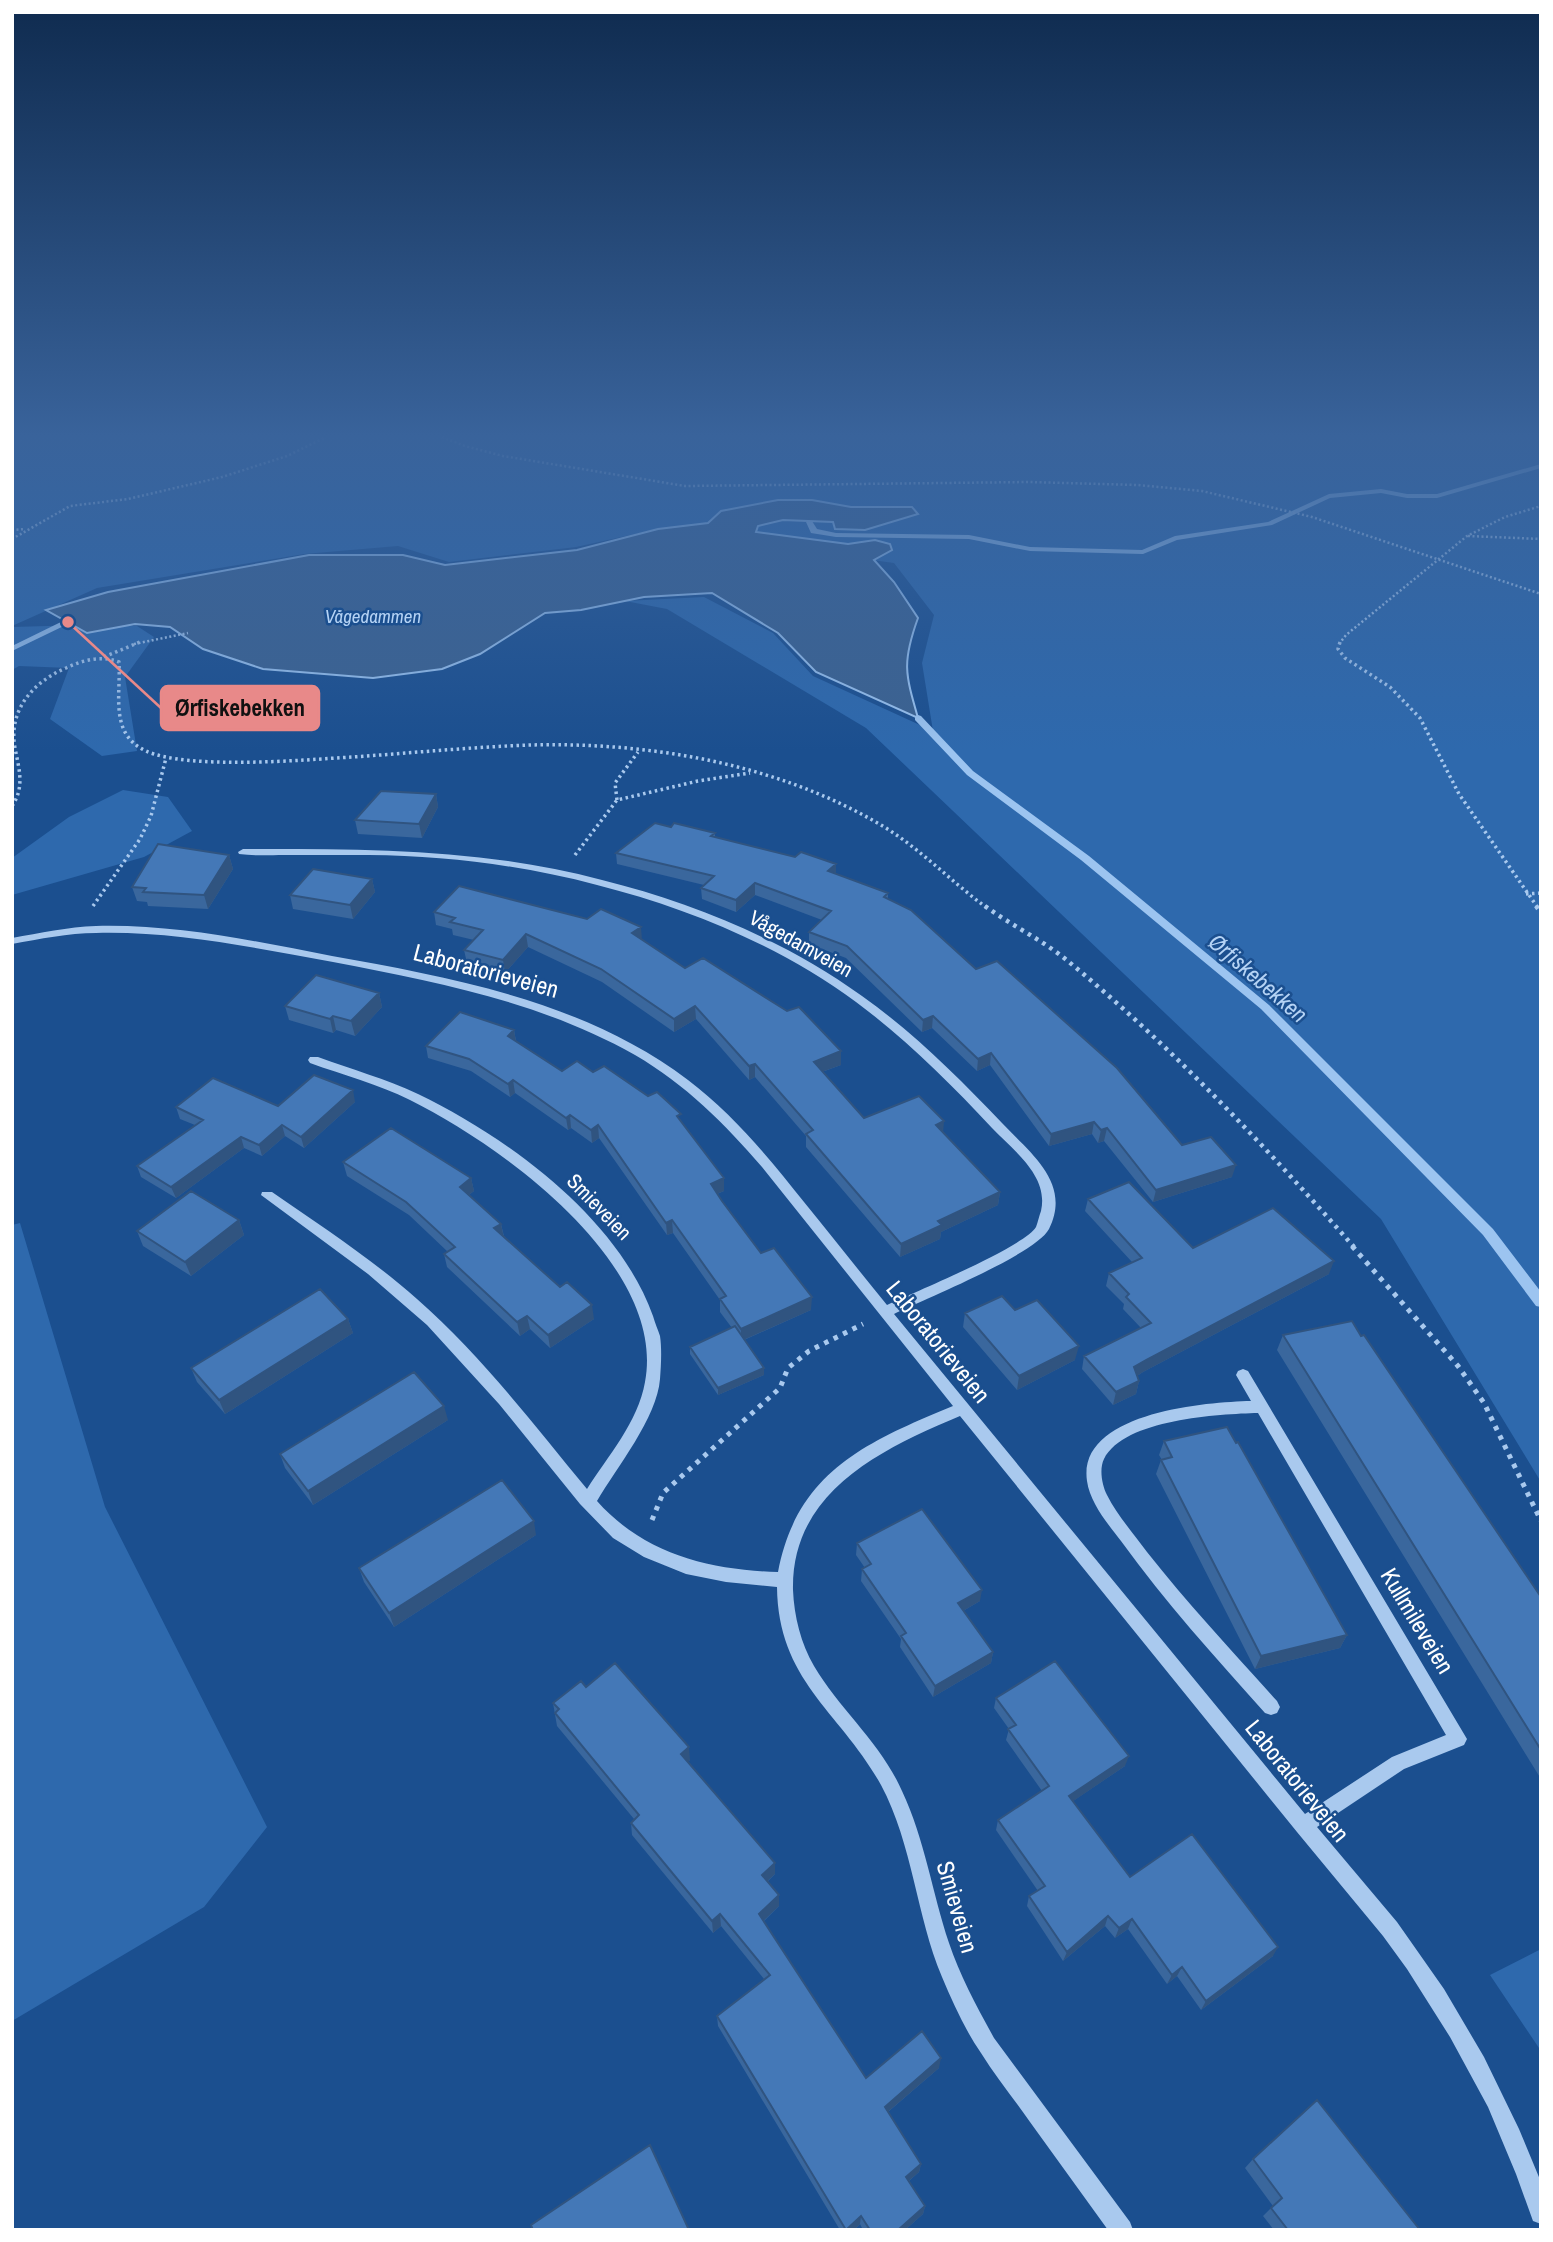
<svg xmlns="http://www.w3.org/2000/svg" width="1553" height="2242" viewBox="0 0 1553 2242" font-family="'Archivo Narrow',sans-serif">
<rect width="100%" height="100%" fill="#1b4f8f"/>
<path fill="#2e69ad" d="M 12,437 L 1541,437 L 1541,1482 L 1381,1219 L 866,728 L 667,609 L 625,601 L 704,597 L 773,633 L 813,676 L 933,731 L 922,663 L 934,615 L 894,563 L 653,530 L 576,547 L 449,562 L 398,546 L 304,554 L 97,588 L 12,626 Z
M 83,625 L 137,626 L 154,637 L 125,677 L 137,751 L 102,756 L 50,719 L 69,668 L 19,666 L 12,670 L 12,627 Z
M 123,790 L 168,797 L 192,831 L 144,857 L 12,895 L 12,858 L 69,817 Z
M 20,1223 L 105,1507 L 267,1827 L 204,1907 L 12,2021 L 12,1225 Z
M 1541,1949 L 1541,2051 L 1490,1975 Z"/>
<path fill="#3c6290" stroke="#9cc4f0" stroke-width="2" d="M 778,500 L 812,500 L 851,507 L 912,507 L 918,514 L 865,530 L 835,529 L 833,522 L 783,520 L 758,526 L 756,532 L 848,544 L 875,540 L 890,544 L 892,550 L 874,560 L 894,582 L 918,618 C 902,662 905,673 918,718 L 816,672 L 778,633 L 712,593 L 644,597 L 581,610 L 545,613 L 480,654 L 442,669 L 373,678 L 263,669 L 203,649 L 170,627 L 135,624 L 87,633 L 46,610 L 108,592 L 309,555 L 403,555 L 445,565 L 577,550 L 658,529 L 708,523 L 721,511 Z"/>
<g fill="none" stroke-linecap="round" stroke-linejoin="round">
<path fill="#9cc4f0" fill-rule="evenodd" d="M 1541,464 L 1541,468 L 1437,498 L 1407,498 L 1381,493 L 1330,498 L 1272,525 L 1177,540 L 1143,554 L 1030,551 L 969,539 L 836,537 L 811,533 L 806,522 L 812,521 L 817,529 L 836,533 L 969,535 L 1030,547 L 1142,550 L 1175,536 L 1268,522 L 1329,494 L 1381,489 L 1407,494 L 1437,494 Z
M 65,620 L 72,622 L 12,651 L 12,646 Z
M 918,715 L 921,716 L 973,771 L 1089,856 L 1269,1005 L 1493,1229 L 1541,1292 L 1541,1307 L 1536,1306 L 1483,1235 L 1261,1009 L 1081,860 L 967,775 L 915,720 L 915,716 Z"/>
<path stroke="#a9c9ee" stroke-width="2.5" stroke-dasharray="2 2.5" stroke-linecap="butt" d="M 442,437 L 465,446 L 503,456 L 685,486 L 1029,482 L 1138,485 L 1202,491 L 1312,517 L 1541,594
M 12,530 L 25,529
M 1468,536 L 1541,539
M 12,539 L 70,506 L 128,499 L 222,477 L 287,456 L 326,437
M 134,644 L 188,633
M 1339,644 L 1346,635 L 1467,536 L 1505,517 L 1541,506"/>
<path stroke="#a9c9ee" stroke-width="3.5" stroke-dasharray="2.5 3.5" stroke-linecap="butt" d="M 1340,642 L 1338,649 L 1345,658 L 1390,687 L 1420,718 L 1459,794 L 1538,908
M 104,657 L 140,642
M 617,800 L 615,783 L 638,752
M 12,806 C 25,787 19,769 15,748 C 8,710 33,682 66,668 C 83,660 101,655 119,662 C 121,695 109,734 146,751 C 188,770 303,760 352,757 C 412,753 471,747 531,745 C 648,742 772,763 874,821 C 916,844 949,880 987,908
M 575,855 L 617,800 L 698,781 L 750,773
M 1526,894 L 1541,893
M 93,906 L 140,839 L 151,816 L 166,758"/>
<path stroke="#a9c9ee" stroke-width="4.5" stroke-dasharray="3.5 5" stroke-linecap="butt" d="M 985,906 C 1012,926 1043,940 1069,962 C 1173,1048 1265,1146 1354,1247
M 1536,906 L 1541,913"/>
<path stroke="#a9c9ee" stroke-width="5" stroke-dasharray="4.5 6" stroke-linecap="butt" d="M 1352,1246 L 1458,1366 L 1484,1403 L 1541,1521
M 652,1520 L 663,1493 L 780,1388 L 788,1368 L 809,1351 L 863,1324"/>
<path fill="#a9c9ee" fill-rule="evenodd" d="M 243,849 C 366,849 481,848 602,880 C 694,903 784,940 862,996 C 913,1032 959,1078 1002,1123 C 1030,1153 1072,1183 1049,1229 C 1036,1254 925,1299 894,1314 L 1305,1814 L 1392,1757 L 1446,1735 L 1258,1413 C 1219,1414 1124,1419 1104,1459 C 1099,1469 1102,1485 1107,1495 C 1117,1515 1134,1534 1147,1552 C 1188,1604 1233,1652 1277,1701 L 1280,1707 L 1277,1713 L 1271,1715 L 1265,1713 C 1215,1657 1165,1602 1121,1541 C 1108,1524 1090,1503 1087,1481 C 1077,1413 1204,1402 1251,1401 L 1236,1375 L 1238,1371 L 1243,1369 L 1248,1371 L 1467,1739 L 1464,1745 L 1404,1769 L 1317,1827 L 1397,1922 L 1444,1989 L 1484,2057 L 1519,2129 L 1541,2182 L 1541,2224 L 1533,2221 L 1516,2174 L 1488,2107 L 1450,2037 L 1407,1969 L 1383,1936 L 1297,1832 L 960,1416 C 882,1449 791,1491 793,1590 C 794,1616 801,1644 814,1666 C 840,1710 881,1743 902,1791 C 925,1840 932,1892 949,1943 C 960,1976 977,2007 994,2038 L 1130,2222 L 1133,2230 L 1108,2230 C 1082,2194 1056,2158 1030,2122 C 1014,2099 996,2077 981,2053 C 965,2030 953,2003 942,1977 C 916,1915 913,1845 881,1785 C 841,1712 778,1682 777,1587 L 726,1582 L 686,1574 L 644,1557 L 613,1538 L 580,1504 L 499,1404 L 427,1325 L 368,1274 L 261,1195 L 262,1192 L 272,1192 C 321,1226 372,1259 417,1299 C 481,1355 533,1424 587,1489 C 608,1456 638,1422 645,1382 C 667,1265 501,1145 410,1100 C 378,1084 343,1075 310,1063 L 308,1060 L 310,1057 L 318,1057 C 351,1069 386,1079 418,1094 C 509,1138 618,1218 653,1316 C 655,1323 658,1330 660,1336 C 662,1349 661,1366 660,1379 C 657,1418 617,1467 597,1501 C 644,1554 709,1570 778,1572 C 797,1472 866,1442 953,1406 L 762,1167 C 725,1124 685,1084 635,1055 C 541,1002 437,982 333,962 C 254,948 176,931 96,933 C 68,933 40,939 12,944 L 12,938 C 40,933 68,927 96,926 C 176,924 254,941 332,956 C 455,978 585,1002 688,1080 C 733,1114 769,1158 804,1202 C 832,1236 859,1271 887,1305 C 915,1292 1024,1247 1036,1227 C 1038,1222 1039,1216 1041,1211 C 1049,1176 1014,1151 992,1128 C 950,1083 906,1039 856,1002 C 780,946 688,908 597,885 C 522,865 446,856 369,855 C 341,855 312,855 284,855 C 270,855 254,856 239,854 L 238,852 Z"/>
</g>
<path fill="#3a679d" d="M 436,794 L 438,807 L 422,838 L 358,834 L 355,820 Z
M 671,827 L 715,833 L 715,837 L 836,874 L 888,893 L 888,899 L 976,969 L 1182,1145 L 1232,1177 L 1153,1202 L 1104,1141 L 1098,1143 L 1092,1134 L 1049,1146 L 990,1065 L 977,1071 L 932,1028 L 922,1032 L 846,958 L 809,944 L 809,932 L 822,920 L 755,895 L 736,912 L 702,899 L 701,888 L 704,885 L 617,864 L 616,853 Z
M 229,855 L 233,869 L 208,909 L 148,906 L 147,902 L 137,901 L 132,887 Z
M 372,879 L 375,892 L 353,919 L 293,909 L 290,895 Z
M 434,912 L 642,940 L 685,968 L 841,1065 L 822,1072 L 864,1118 L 943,1132 L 1000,1192 L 998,1205 L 941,1232 L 940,1239 L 900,1257 L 806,1147 L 806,1136 L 755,1077 L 749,1080 L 696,1019 L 674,1032 L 602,982 L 528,947 L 505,973 L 467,963 L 464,950 L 474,940 L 453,935 L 452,929 L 436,925 Z
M 379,993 L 382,1007 L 355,1036 L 336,1030 L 333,1033 L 289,1020 L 285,1006 Z
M 514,1030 L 516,1041 L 562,1071 L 593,1072 L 682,1123 L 724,1178 L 724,1191 L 717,1194 L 722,1201 L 761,1253 L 811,1310 L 744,1340 L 764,1368 L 764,1375 L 718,1395 L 690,1354 L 690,1347 L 732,1328 L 720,1312 L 720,1300 L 673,1233 L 667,1235 L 599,1138 L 592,1143 L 571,1128 L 568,1130 L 515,1093 L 510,1097 L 471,1071 L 428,1058 L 426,1046 Z
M 355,1102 L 304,1148 L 285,1136 L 262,1156 L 244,1148 L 176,1198 L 141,1177 L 137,1166 L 195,1125 L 180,1119 L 176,1107 L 278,1106 Z
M 343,1162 L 471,1178 L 474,1191 L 469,1195 L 501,1224 L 504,1236 L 594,1319 L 550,1348 L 530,1329 L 520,1336 L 447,1267 L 444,1254 L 448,1252 L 409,1215 L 347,1176 Z
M 1088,1199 L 1193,1248 L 1329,1274 L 1143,1372 L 1137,1376 L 1139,1381 L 1136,1394 L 1113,1405 L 1082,1369 L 1084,1356 L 1141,1328 L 1123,1309 L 1124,1304 L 1106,1286 L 1109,1273 L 1132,1262 L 1085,1211 Z
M 239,1220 L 244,1235 L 191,1276 L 143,1246 L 137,1231 Z
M 1015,1310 L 1075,1360 L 1017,1390 L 963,1327 L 965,1313 Z
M 348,1319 L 353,1333 L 225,1414 L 197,1382 L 191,1368 Z
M 1283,1335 L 1541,1597 L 1541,1779 L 1277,1350 Z
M 448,1420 L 313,1505 L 285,1468 L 280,1454 Z
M 1164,1441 L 1347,1635 L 1340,1648 L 1255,1669 L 1156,1474 L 1161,1460 L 1162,1460 L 1159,1455 Z
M 536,1535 L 394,1627 L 364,1582 L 359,1568 Z
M 857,1543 L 980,1601 L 963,1611 L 993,1652 L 991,1663 L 933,1697 L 900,1647 L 901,1639 L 861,1581 L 862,1569 L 865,1568 L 856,1555 Z
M 586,1687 L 690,1760 L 687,1762 L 775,1874 L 768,1881 L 779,1906 L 764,1921 L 866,2078 L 939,2068 L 888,2112 L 921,2164 L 919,2172 L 909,2181 L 925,2206 L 923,2214 L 905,2230 L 863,2230 L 860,2224 L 854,2230 L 840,2230 L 718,2026 L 717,2016 L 764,1979 L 721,1926 L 713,1933 L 632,1835 L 631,1823 L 634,1819 L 557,1726 L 553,1703 Z
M 996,1698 L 1125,1766 L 1073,1801 L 1130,1877 L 1273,1956 L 1201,2010 L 1177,1976 L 1167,1984 L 1128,1929 L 1115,1938 L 1105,1926 L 1063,1961 L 1027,1906 L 1029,1896 L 1038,1891 L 996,1830 L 998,1820 L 1042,1791 L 1006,1740 L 1009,1729 L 994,1708 Z
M 1253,2159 L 1420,2230 L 1274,2230 L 1263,2216 L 1273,2206 L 1245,2168 Z"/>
<path fill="#305480" d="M 436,794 L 438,807 L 422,838 L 419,824 Z
M 229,855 L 233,869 L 208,909 L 204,895 Z
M 836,864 L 836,875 L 828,871 Z
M 372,879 L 375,892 L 353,919 L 350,905 Z
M 755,883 L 755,895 L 736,912 L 736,900 Z
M 641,927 L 642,940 L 632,933 Z
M 526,934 L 528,947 L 505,973 L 503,960 Z
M 379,993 L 382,1007 L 355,1036 L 351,1021 Z
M 695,1006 L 696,1019 L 674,1032 L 674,1019 Z
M 333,1016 L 336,1030 L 333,1033 L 330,1019 Z
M 933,1016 L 932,1028 L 922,1032 L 923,1020 Z
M 514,1030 L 516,1042 L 508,1036 Z
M 841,1051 L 841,1065 L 813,1075 L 814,1062 Z
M 991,1053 L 990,1065 L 977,1071 L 978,1059 Z
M 755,1064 L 755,1077 L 749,1080 L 749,1066 Z
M 513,1080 L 515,1093 L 510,1097 L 508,1084 Z
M 353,1090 L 355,1102 L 304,1148 L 301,1137 Z
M 570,1115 L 571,1128 L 568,1130 L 566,1118 Z
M 944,1121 L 943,1134 L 936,1125 Z
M 1094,1122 L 1092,1134 L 1049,1146 L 1051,1134 Z
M 282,1125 L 285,1136 L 262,1156 L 259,1145 Z
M 598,1125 L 599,1138 L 592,1143 L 591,1130 Z
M 1107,1128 L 1104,1141 L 1098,1143 L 1101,1130 Z
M 241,1137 L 244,1148 L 176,1198 L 171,1187 Z
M 1236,1165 L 1232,1177 L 1153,1202 L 1156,1190 Z
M 471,1178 L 474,1191 L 462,1200 L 460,1187 Z
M 724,1178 L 724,1191 L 711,1196 L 711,1184 Z
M 1000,1192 L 998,1205 L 941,1232 L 940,1239 L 900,1257 L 901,1244 L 938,1221 Z
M 239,1220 L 244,1235 L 191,1276 L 185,1262 Z
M 672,1220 L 673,1233 L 667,1235 L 666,1223 Z
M 501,1224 L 504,1238 L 494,1228 Z
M 1334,1261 L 1329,1274 L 1143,1372 L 1131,1380 L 1134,1367 L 1146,1360 Z
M 812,1297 L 811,1310 L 741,1341 L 741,1329 Z
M 592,1305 L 594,1319 L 550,1348 L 548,1335 Z
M 527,1316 L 530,1329 L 520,1336 L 517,1322 Z
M 348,1319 L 353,1333 L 225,1414 L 219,1400 Z
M 1079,1346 L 1075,1360 L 1017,1390 L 1019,1376 Z
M 764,1368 L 764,1375 L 718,1395 L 718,1388 Z
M 1139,1381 L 1136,1394 L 1113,1405 L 1116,1392 Z
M 444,1406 L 448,1420 L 313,1505 L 308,1491 Z
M 534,1521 L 536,1535 L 394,1627 L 389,1613 Z
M 982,1590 L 980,1601 L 956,1615 L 958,1603 Z
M 1347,1635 L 1340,1648 L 1255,1669 L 1261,1656 Z
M 993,1652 L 991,1663 L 933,1697 L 935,1686 Z
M 689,1747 L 690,1760 L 682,1767 L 681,1754 Z
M 1129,1756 L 1125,1766 L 1066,1806 L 1069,1796 Z
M 775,1863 L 775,1874 L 762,1886 L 762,1875 Z
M 779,1895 L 779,1906 L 759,1925 L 759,1914 Z
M 720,1914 L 721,1926 L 713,1933 L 712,1921 Z
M 1108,1916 L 1105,1926 L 1063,1961 L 1067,1952 Z
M 1132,1919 L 1128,1929 L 1115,1938 L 1119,1928 Z
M 1278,1947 L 1273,1956 L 1201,2010 L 1206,2001 Z
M 1182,1967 L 1177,1976 L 1167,1984 L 1172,1975 Z
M 941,2058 L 939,2068 L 883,2116 L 885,2107 Z
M 921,2164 L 919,2172 L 904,2185 L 906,2177 Z
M 925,2206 L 923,2214 L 905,2230 L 898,2230 Z
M 861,2216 L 860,2224 L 854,2230 L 846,2230 Z"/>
<path fill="#4478b7" stroke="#305480" stroke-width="2" d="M 381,791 L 436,794 L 419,824 L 355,820 Z
M 655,823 L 671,827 L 674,823 L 715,833 L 711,836 L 795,857 L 801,852 L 836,864 L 828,871 L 888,893 L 884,897 L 911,910 L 976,969 L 997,961 L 1117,1068 L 1182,1145 L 1211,1137 L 1236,1165 L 1156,1190 L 1107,1128 L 1101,1130 L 1094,1122 L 1051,1134 L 991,1053 L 978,1059 L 933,1016 L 923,1020 L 847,946 L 809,932 L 831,911 L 755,883 L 736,900 L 701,888 L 714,876 L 616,853 Z
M 158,844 L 229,855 L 204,895 L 143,892 L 146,888 L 132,887 Z
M 313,869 L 372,879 L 350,905 L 290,895 Z
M 459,886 L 587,919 L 601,909 L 641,927 L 632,933 L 685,968 L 703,958 L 787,1011 L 799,1007 L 841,1051 L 814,1062 L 864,1118 L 919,1096 L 944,1121 L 936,1125 L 1000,1192 L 938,1221 L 942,1225 L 901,1244 L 806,1134 L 813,1130 L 755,1064 L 749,1066 L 695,1006 L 674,1019 L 601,969 L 526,934 L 503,960 L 464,950 L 483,930 L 450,922 L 455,918 L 434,912 Z
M 316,975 L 379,993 L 351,1021 L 333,1016 L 330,1019 L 285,1006 Z
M 460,1012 L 514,1030 L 508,1036 L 562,1071 L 577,1061 L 593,1072 L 604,1066 L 648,1096 L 657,1092 L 681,1114 L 677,1116 L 724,1178 L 711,1184 L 722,1201 L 761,1253 L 774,1248 L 812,1297 L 741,1329 L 720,1299 L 726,1296 L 672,1220 L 666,1223 L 598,1125 L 591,1130 L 570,1115 L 566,1118 L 513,1080 L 508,1084 L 469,1059 L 426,1046 Z
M 314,1075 L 353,1090 L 301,1137 L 282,1125 L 259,1145 L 241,1137 L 171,1187 L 137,1166 L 203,1120 L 176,1107 L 213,1078 L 278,1106 Z
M 391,1128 L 471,1178 L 460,1187 L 501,1224 L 494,1228 L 560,1287 L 567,1282 L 592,1305 L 548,1335 L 527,1316 L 517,1322 L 444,1254 L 455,1247 L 406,1202 L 343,1162 Z
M 1129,1182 L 1193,1248 L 1273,1208 L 1334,1261 L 1146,1360 L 1134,1367 L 1139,1381 L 1116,1392 L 1084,1356 L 1151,1323 L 1126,1297 L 1129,1294 L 1109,1273 L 1142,1258 L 1088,1199 Z
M 191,1191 L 239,1220 L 185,1262 L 137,1231 Z
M 320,1289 L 348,1319 L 219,1400 L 191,1368 Z
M 1002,1296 L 1015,1310 L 1037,1300 L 1079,1346 L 1019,1376 L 965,1313 Z
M 1352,1321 L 1361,1336 L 1364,1335 L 1541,1597 L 1541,1750 L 1283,1335 Z
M 735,1326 L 764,1368 L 718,1388 L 690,1347 Z
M 414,1372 L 444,1406 L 308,1491 L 280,1454 Z
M 1227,1427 L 1236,1443 L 1238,1442 L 1347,1635 L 1261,1656 L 1161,1460 L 1172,1457 L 1164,1441 Z
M 502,1480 L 534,1521 L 389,1613 L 359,1568 Z
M 922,1509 L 982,1590 L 958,1603 L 993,1652 L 935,1686 L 901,1636 L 906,1633 L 862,1569 L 871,1564 L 857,1543 Z
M 1055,1661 L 1129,1756 L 1069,1796 L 1130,1877 L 1192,1834 L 1278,1947 L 1206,2001 L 1182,1967 L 1172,1975 L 1132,1919 L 1119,1928 L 1108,1916 L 1067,1952 L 1029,1896 L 1045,1886 L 998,1820 L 1049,1786 L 1008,1729 L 1016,1725 L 996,1698 Z
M 615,1663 L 689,1747 L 681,1754 L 775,1863 L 762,1875 L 779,1895 L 759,1914 L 866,2078 L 922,2031 L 941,2058 L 885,2107 L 921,2164 L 906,2177 L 925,2206 L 898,2230 L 870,2230 L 861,2216 L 846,2230 L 717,2016 L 770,1975 L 720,1914 L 712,1921 L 631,1823 L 639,1815 L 555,1713 L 559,1709 L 553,1703 L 581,1681 L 586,1687 Z
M 1317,2100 L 1420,2230 L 1288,2230 L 1271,2208 L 1282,2198 L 1253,2159 Z
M 650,2145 L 689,2230 L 533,2230 L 531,2225 Z"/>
<linearGradient id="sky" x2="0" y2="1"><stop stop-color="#0f2b4f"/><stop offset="0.58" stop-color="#39639b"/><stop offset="1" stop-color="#39639b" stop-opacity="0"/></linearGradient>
<rect width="1553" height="751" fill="url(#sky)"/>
<g text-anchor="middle" stroke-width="5" stroke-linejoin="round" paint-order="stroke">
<g font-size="19" font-style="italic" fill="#b5d3f5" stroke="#1b4f8f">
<text x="373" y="623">Vågedammen</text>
</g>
<g font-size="21" fill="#fff" stroke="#1b4f8f">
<text transform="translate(801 944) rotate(29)" y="7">Vågedamveien</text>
<text transform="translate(599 1207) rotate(46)" y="7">Smieveien</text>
</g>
<g font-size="23" font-style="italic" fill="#b5d3f5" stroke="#1b4f8f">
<text transform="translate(1258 978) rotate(41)" y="8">Ørfiskebekken</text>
</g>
<g font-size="24" fill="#fff" stroke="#1b4f8f">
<text transform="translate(486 971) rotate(15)" y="8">Laboratorieveien</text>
<text transform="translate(938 1342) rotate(51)" y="8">Laboratorieveien</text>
<text transform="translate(1417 1621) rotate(59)" y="8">Kullmileveien</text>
<text transform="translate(1297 1781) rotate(51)" y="8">Laboratorieveien</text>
<text transform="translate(957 1907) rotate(74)" y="8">Smieveien</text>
</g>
</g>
<path fill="none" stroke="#e88989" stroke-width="2.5" d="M68 622L161 708"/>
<circle fill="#e88989" stroke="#1b4f8f" stroke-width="2.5" cx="68" cy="622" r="7"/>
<rect fill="#e88989" stroke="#e88989" stroke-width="2.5" x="161" y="686" width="158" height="44" rx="7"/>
<g font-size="23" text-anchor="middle" font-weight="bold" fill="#111">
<text x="240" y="716">Ørfiskebekken</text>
</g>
<rect width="1553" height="2242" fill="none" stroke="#ffffff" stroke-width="28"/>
</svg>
